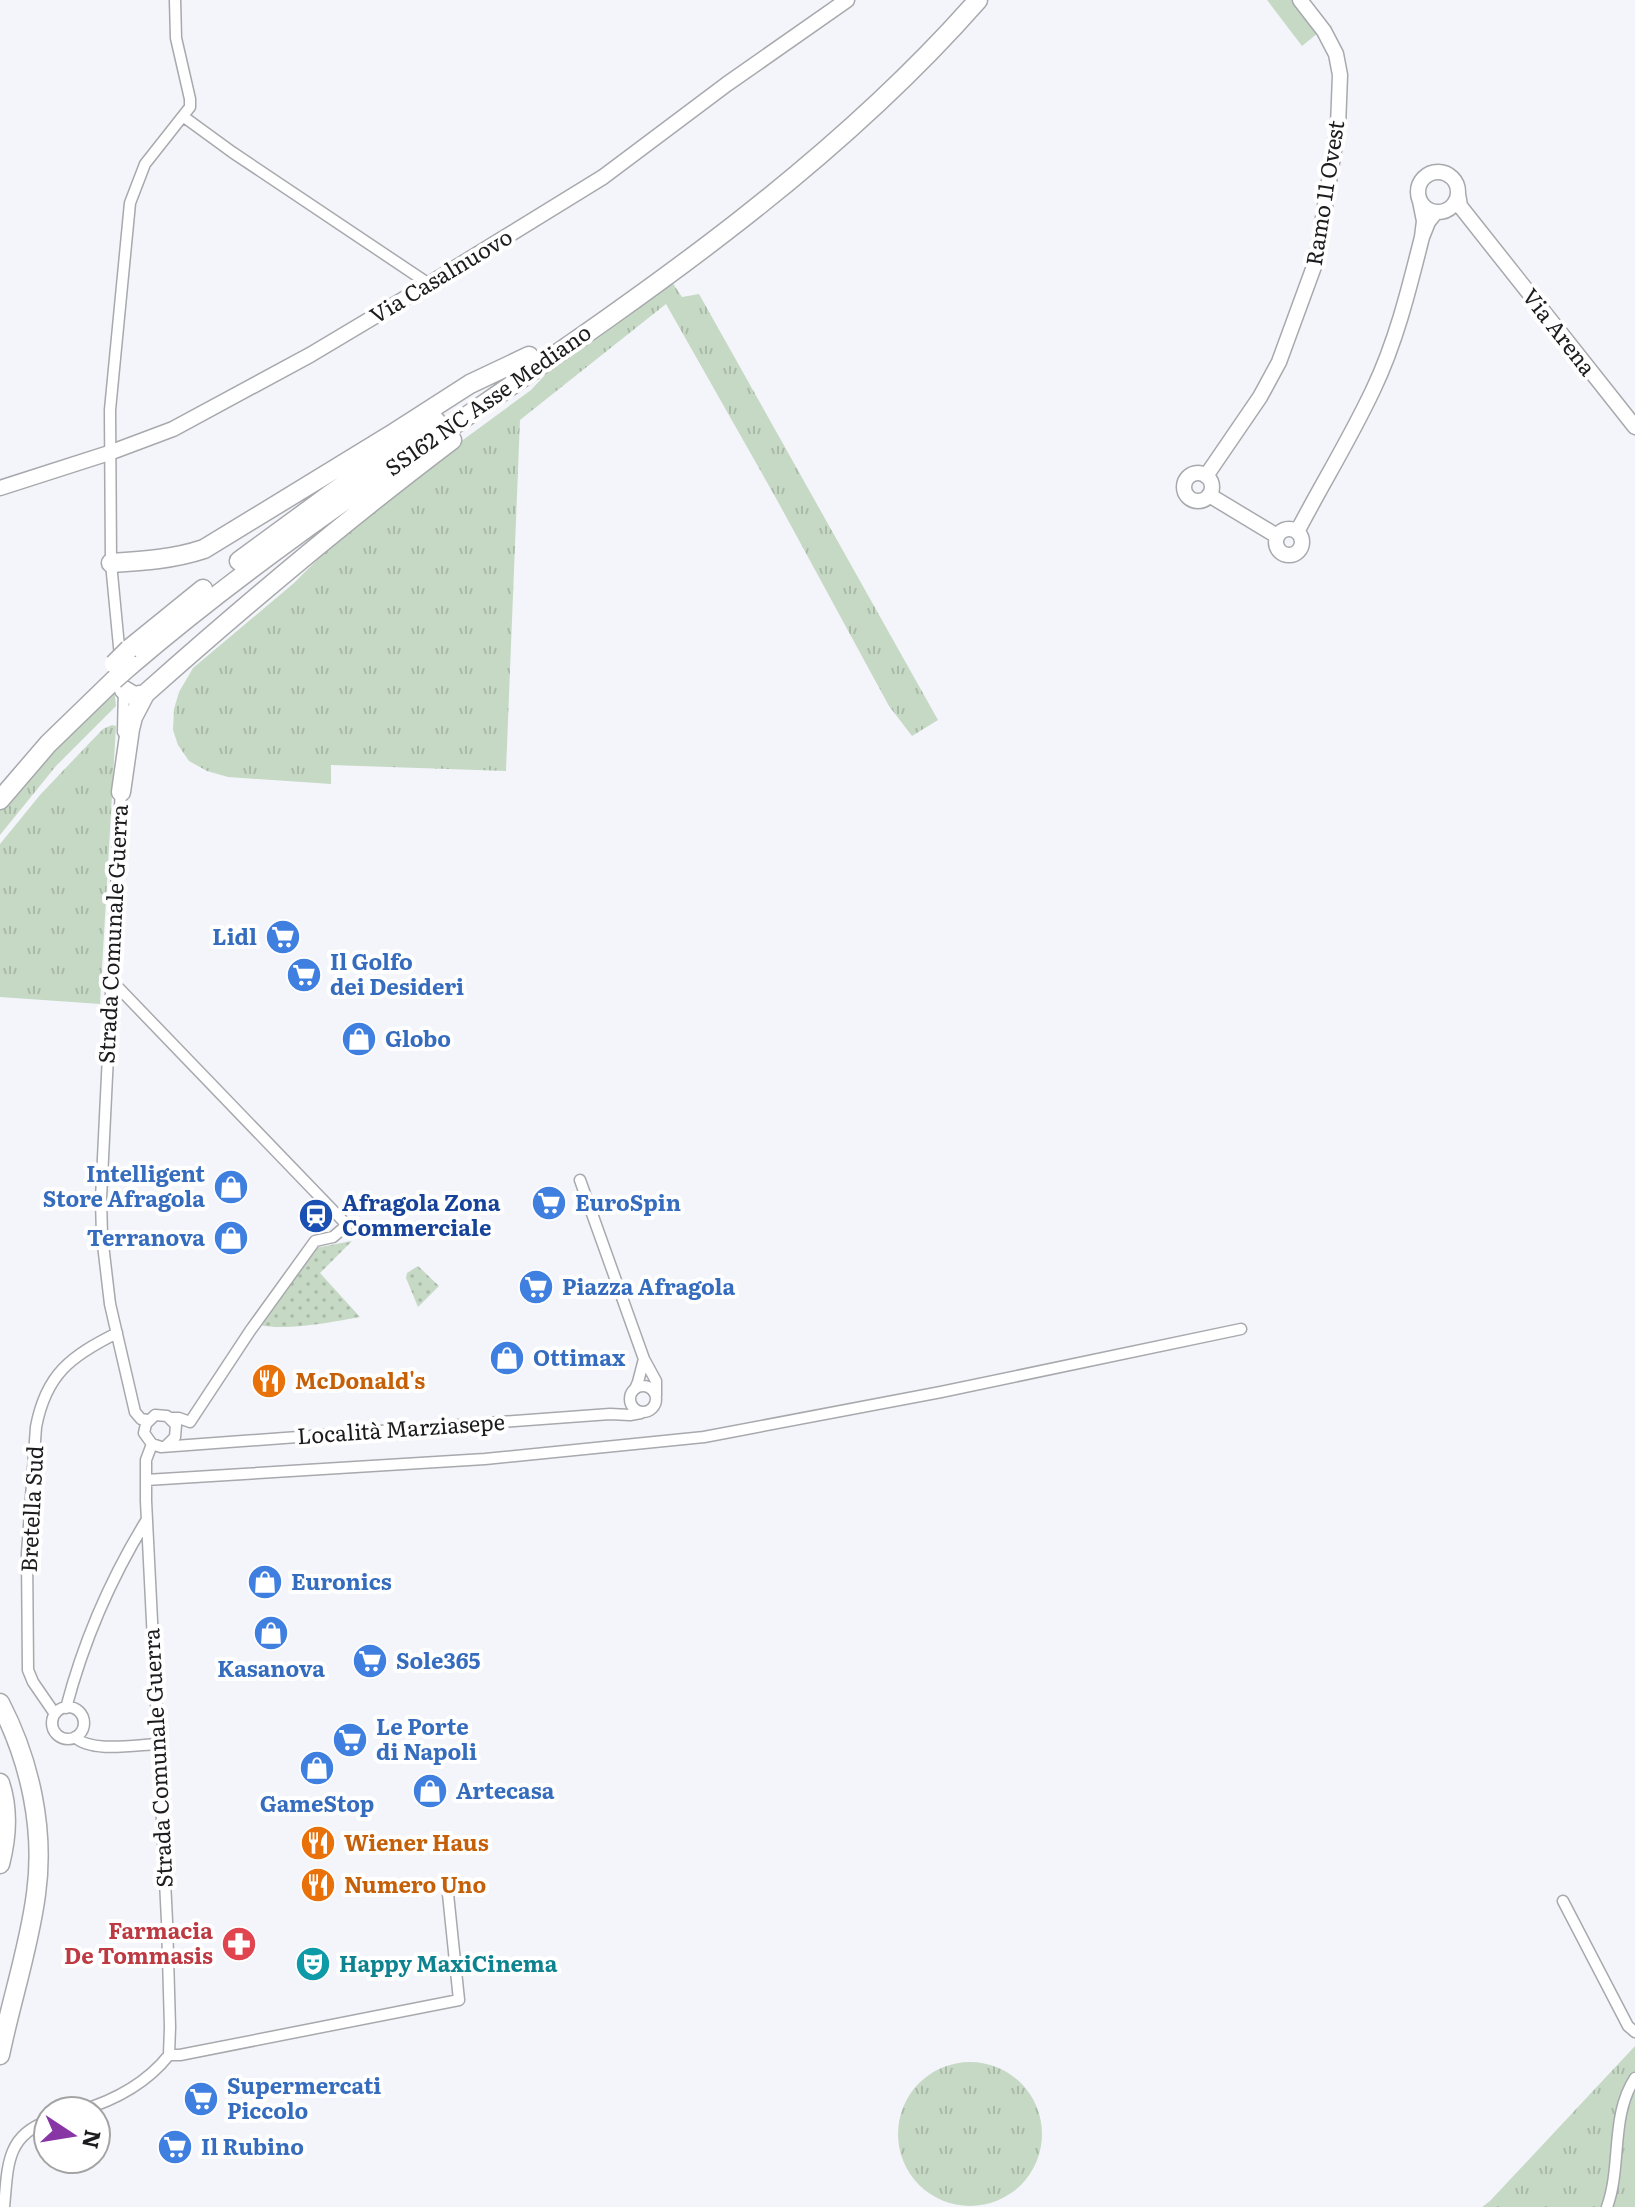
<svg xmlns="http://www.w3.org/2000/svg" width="1635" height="2207" viewBox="0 0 1635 2207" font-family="Literata,serif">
<defs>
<pattern id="grass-tufts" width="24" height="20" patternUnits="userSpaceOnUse" patternTransform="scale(2)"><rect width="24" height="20" fill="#c6d9c5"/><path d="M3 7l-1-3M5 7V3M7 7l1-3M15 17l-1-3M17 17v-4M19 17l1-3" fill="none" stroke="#aabaa9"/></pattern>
<pattern id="park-dots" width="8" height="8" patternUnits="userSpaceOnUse" patternTransform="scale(2)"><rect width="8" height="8" fill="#c6d9c5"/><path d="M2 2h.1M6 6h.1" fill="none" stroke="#aabaa9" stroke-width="1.8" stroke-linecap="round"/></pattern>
</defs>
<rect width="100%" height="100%" fill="#f4f5fa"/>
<path fill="url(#grass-tufts)" d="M 1267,0 L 1293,0 L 1318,33 L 1302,46 Z
M 672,282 L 682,297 L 699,294 L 938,720 L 912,736 L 889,706 L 777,500 L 666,304 L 520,420 L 506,771 L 331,765 L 331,784 L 228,777 L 207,771 L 189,761 L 178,745 L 173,730 L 174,709 L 179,692 L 193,668 L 294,583 L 343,534 L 441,456 L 531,390 L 558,361 Z
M 114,687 L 116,706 L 56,766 L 0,835 L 0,810 Z
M 112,725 L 116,726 L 100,1004 L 0,997 L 0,844 L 40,795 L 77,756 L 103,729 Z
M 1635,2046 L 1635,2207 L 1482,2207 L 1490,2201 Z
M898 2134a72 72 0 1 1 144 0a72 72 0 1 1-144 0Z"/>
<path fill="url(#park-dots)" d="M 352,1241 L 320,1273 L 360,1317 C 333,1322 286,1331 260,1325 L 315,1248 Z
M 418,1266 L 439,1286 L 418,1307 L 406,1278 L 407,1273 Z"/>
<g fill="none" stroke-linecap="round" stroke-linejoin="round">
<g stroke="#a7a9ad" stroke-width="13">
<path id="street" d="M 184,117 L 232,152 L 429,284
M 120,657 L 111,563 L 110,410 L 130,203 L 145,164 L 190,107 L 190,99 L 176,38 L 175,0
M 123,732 L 124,688
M 121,788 L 101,1199 L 102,1236 L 110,1304 L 135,1412 L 141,1419 L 148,1420
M 111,980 L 347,1225 L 333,1237 L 315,1241 L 250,1331 L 190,1422 L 179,1418 L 171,1418
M 580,1180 L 644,1359 L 656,1381 L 656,1396
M630 1399a13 13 0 1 1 26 0a13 13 0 1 1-26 0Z
M 635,1389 L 638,1382 L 644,1359
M 152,1444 L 146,1460 L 146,1501 L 167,1921 L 170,2027 L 169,2055
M 166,1446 L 175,1437 L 176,1425 L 167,1416 L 155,1415 L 146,1424 L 144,1433 L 152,1444 L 161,1447 L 610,1414 L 630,1415 L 641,1413
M 146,1480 L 485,1459 L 704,1437 L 941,1392 L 1241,1329
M52 1723a16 16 0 1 1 32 0a16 16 0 1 1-32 0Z
M 66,1708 C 83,1643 111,1578 146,1521
M 55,1714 L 33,1682 L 28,1670 L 27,1554 L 36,1427 C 46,1374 71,1356 117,1333
M 75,1737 C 91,1753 135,1745 157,1744
M 1563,1901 L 1628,2026 L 1635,2032
M 169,2055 L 180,2055 L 459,2000 L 448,1894
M 79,2111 C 113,2101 146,2084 169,2055
M 4,2207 C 8,2168 5,2136 48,2121
M 1607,2207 C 1622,2166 1610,2116 1635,2078"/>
</g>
<g stroke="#a7a9ad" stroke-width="17">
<path id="secondary" d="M1418 192a20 20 0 1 1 40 0a20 20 0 1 1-40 0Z
M 1458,194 L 1460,206 L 1635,427
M 1420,201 L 1424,221 L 1422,237 L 1428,222 L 1436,212
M1184 487a14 14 0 1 1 28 0a14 14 0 1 1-28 0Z
M 1206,476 L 1260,397 L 1279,362 L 1316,261 L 1338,126 L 1340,75 L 1336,54 L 1324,31 L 1300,0
M 0,488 L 109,453 L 173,429 L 310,355 L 429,284 L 603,177 L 727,84 L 847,0
M 1209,495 L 1277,536
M1276 542a13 13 0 1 1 26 0a13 13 0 1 1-26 0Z
M 1297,532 C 1322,484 1350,439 1373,390 C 1396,342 1409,289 1422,237"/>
</g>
<g stroke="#a7a9ad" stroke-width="21">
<path id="highway" d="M 239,561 L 329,495 L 436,421
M 111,563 C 144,561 174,559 204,549 L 389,436 L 470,384 L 529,356
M 129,649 L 203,589
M 131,665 C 404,431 739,272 978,0
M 124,690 L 134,696 L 145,694
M 121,792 L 130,729 L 133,717 L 145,694 C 244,606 346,520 452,440
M 0,800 L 48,744 L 114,680
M 0,1703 C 30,1761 45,1829 36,1894 C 29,1948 11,2001 0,2055
M 0,1783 C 9,1810 7,1837 0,1864"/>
</g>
<use href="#street" stroke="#fff" stroke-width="10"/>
<use href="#secondary" stroke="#fff" stroke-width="14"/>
<use href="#highway" stroke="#fff" stroke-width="18"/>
<g stroke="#a7a9ad" stroke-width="21" stroke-linecap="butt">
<path id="highway-bridge" d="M 114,664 L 129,649
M 114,680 L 131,665"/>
</g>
<use href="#highway-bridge" stroke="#fff" stroke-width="18"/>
</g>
<defs>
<g id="supermarket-disc" transform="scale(1.8)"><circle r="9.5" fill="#3f7fe0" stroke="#fff"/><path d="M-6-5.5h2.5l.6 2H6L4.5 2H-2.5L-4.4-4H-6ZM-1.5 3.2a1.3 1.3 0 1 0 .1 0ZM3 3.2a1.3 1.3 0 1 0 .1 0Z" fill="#fff"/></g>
<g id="shop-disc" transform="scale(1.8)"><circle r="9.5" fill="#3f7fe0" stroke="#fff"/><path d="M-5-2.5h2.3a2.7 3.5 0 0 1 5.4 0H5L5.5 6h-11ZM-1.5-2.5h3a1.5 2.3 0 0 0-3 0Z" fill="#fff"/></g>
<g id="station-disc" transform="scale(1.8)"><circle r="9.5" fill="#1a4fb4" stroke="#fff"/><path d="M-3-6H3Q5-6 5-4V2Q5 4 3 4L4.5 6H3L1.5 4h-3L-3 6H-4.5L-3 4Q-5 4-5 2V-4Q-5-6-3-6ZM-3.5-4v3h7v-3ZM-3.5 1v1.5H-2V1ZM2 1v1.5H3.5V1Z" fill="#fff"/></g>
<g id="restaurant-disc" transform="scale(1.8)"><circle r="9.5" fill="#e8710a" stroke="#fff"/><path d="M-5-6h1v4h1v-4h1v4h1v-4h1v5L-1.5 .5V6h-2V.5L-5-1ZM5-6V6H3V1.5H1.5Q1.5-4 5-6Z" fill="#fff"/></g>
<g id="pharmacy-disc" transform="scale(1.8)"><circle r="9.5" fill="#e0444e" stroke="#fff"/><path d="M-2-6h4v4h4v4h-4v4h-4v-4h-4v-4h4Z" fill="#fff"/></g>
<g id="theatre-disc" transform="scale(1.8)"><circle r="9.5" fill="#0f9aa8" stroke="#fff"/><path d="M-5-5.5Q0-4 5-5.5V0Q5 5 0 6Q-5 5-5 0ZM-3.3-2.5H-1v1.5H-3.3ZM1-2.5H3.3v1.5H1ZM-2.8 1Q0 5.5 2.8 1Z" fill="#fff"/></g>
</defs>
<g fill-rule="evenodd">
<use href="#supermarket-disc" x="283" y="937"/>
<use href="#supermarket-disc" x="304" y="975"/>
<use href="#shop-disc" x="359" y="1039"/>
<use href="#shop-disc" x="231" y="1187"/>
<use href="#supermarket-disc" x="549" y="1203"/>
<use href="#station-disc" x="316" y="1216"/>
<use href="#shop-disc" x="231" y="1238"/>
<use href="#supermarket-disc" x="536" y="1287"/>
<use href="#shop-disc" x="507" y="1358"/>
<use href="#restaurant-disc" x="269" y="1381"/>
<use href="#shop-disc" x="265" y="1582"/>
<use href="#shop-disc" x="271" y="1633"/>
<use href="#supermarket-disc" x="370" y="1661"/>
<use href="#supermarket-disc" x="350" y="1740"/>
<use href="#shop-disc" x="317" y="1768"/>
<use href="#shop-disc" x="430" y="1791"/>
<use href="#restaurant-disc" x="318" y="1843"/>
<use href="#restaurant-disc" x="318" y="1885"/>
<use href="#pharmacy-disc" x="239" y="1944"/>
<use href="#theatre-disc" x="313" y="1964"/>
<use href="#supermarket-disc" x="201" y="2099"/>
<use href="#supermarket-disc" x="175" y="2147"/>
</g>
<g text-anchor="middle" stroke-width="8" stroke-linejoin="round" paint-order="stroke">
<g font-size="22" fill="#1c1c1e" stroke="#fff">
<text transform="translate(1325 193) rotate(-81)" y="8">Ramo 11 Ovest</text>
<text transform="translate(441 276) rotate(-31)" y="8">Via Casalnuovo</text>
<text transform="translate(1559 332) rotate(52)" y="8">Via Arena</text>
<text transform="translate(488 400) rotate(-35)" y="8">SS162 NC Asse Mediano</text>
<text transform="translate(113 934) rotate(-87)" y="8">Strada Comunale Guerra</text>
<text transform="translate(401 1429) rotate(-4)" y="8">Località Marziasepe</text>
<text transform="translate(32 1509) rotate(-87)" y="8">Bretella Sud</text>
<text transform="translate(158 1758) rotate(-93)" y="8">Strada Comunale Guerra</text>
</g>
<g font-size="22" font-weight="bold" fill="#366cbe" stroke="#fff" text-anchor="start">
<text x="257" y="945" text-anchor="end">Lidl</text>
<text x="330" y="970">Il Golfo<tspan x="330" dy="25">dei Desideri</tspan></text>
<text x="385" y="1047">Globo</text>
<text x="205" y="1182" text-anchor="end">Intelligent<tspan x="205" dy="25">Store Afragola</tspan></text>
<text x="575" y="1211">EuroSpin</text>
<text x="205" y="1246" text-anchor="end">Terranova</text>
<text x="562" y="1295">Piazza Afragola</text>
<text x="533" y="1366">Ottimax</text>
<text x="291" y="1590">Euronics</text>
<text x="396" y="1669">Sole365</text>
<text x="271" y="1677" text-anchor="middle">Kasanova</text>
<text x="376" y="1735">Le Porte<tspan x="376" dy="25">di Napoli</tspan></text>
<text x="456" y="1799">Artecasa</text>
<text x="317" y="1812" text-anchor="middle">GameStop</text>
<text x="227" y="2094">Supermercati<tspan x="227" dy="25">Piccolo</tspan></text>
<text x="201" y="2155">Il Rubino</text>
</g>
<g font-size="22" font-weight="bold" fill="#164399" stroke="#fff" text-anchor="start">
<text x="342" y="1211">Afragola Zona<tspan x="342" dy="25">Commerciale</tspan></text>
</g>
<g font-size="22" font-weight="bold" fill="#c56008" stroke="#fff" text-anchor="start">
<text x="295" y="1389">McDonald's</text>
<text x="344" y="1851">Wiener Haus</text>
<text x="344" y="1893">Numero Uno</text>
</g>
<g font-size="22" font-weight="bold" fill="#be3a42" stroke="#fff" text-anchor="end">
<text x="213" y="1939">Farmacia<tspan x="213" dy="25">De Tommasis</tspan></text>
</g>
<g font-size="22" font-weight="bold" fill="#0d838f" stroke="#fff" text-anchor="start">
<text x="339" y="1972">Happy MaxiCinema</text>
</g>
</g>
<g transform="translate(72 2135) rotate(102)"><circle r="38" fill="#ffffff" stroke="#a4a4a5" stroke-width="2"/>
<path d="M0-6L14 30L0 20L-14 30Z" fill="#8836a6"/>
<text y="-12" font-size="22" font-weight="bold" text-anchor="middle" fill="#1c1c1e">N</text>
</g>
</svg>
